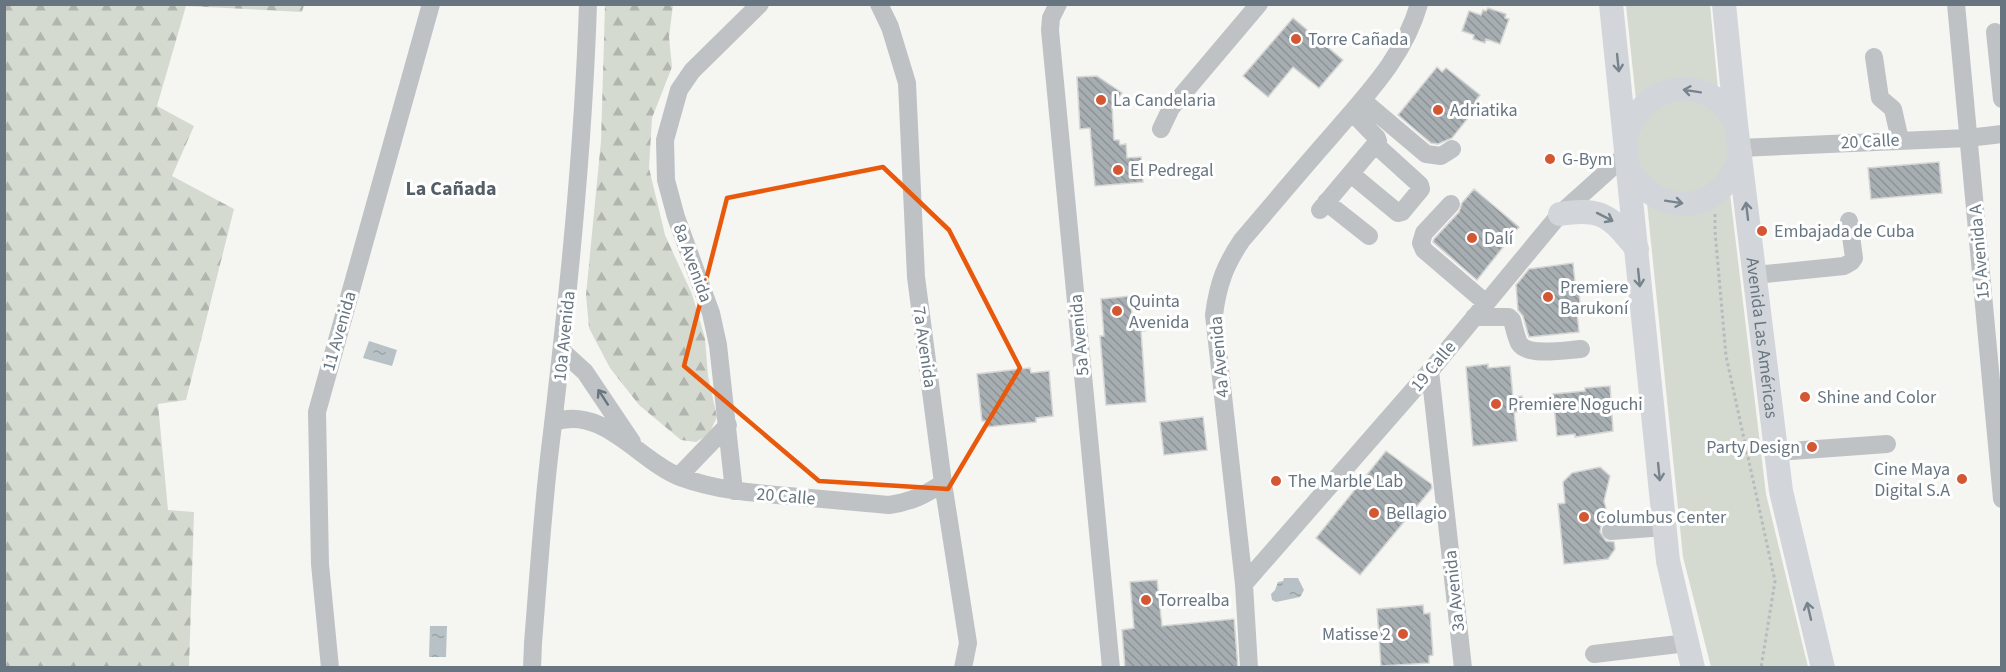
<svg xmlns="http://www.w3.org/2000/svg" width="2006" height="672" viewBox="0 0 2006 672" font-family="'Source Sans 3',sans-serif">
<defs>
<pattern id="forest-firs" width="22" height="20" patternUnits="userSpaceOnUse" patternTransform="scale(1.5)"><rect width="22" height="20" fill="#d5dad1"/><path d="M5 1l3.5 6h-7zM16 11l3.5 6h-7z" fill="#b1b5af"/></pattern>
<pattern id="water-ripples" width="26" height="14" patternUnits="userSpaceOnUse" patternTransform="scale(1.5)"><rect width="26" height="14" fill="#b8c2c6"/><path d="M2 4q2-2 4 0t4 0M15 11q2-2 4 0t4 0" fill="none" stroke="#99a2a6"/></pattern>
<pattern id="building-back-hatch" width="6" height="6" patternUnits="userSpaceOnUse" patternTransform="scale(1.5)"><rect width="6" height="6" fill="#a7aeb2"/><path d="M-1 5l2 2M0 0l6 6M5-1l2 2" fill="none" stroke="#8c9296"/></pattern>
</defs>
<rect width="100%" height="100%" fill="#f5f5f2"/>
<path fill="url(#forest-firs)" d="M 4,5 L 304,5 L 302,12 L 186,6 L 157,106 L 194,126 L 172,176 L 234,209 L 186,400 L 158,404 L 168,510 L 194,512 L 189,667 L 5,667 Z
M 605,5 L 673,5 L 669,37 L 672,67 L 652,118 L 649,168 L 665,235 L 692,294 L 705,338 L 708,376 L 717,417 L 709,434 L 696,442 L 681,440 L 639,405 L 610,368 L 589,328 L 586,295 L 601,141 Z"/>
<path fill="#d5dad1" d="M 1626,5 L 1710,5 L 1718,89 L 1636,100 Z
M 1663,100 L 1702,100 L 1730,128 L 1729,167 L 1701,194 L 1662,193 L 1631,153 L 1632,139 Z
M 1730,194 L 1766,494 L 1808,667 L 1711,667 L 1683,557 L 1647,203 Z"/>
<path fill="url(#water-ripples)" d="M 369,341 L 397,350 L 392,366 L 363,358 Z
M 1284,578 L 1298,578 L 1304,590 L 1300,597 L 1276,602 L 1272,600 L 1271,594 L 1275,590 L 1278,582 L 1283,581 Z
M 430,626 L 447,626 L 446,657 L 429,657 Z"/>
<path fill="url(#building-back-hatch)" stroke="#d6d6d5" stroke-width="1.5" d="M 1488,8 L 1506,14 L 1505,18 L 1509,19 L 1500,44 L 1486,39 L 1485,43 L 1473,39 L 1474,35 L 1462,31 L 1469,11 L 1481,15 L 1483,10 L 1486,11 Z
M 1293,18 L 1343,60 L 1319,88 L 1293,67 L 1268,97 L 1243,76 Z
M 1437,67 L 1442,72 L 1446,68 L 1480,95 L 1476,100 L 1480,103 L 1452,138 L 1438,144 L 1431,143 L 1398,115 Z
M 1097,76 L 1122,93 L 1112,107 L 1114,140 L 1119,140 L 1120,145 L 1126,144 L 1127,158 L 1141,157 L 1143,182 L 1095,186 L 1090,128 L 1080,129 L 1077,77 Z
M 1939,162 L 1942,193 L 1871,199 L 1868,168 Z
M 1474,189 L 1519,227 L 1477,280 L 1433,242 L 1434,239 L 1459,212 L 1462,203 Z
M 1573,263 L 1575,282 L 1578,282 L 1581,313 L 1577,313 L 1579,332 L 1529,337 L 1523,316 L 1518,310 L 1516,285 L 1529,269 Z
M 1131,296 L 1132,319 L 1144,318 L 1145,331 L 1141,331 L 1146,402 L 1106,405 L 1100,336 L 1104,336 L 1101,299 Z
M 1488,364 L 1488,368 L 1510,366 L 1513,397 L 1522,396 L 1523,412 L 1514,412 L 1517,441 L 1473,446 L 1466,367 Z
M 1030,368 L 1031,373 L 1049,371 L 1053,416 L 1036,418 L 1036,422 L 987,427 L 987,421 L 982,421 L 977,374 Z
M 1610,386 L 1613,431 L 1575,437 L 1575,434 L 1557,436 L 1553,394 L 1585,391 L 1585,388 Z
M 1203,417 L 1207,450 L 1164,455 L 1160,422 Z
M 1386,451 L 1431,484 L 1432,488 L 1360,575 L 1316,538 Z
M 1600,467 L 1610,476 L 1604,501 L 1609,520 L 1601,526 L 1600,532 L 1606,541 L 1614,542 L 1615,549 L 1608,559 L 1564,564 L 1558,504 L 1565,503 L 1563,482 L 1572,473 Z
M 1157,580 L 1162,626 L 1234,619 L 1238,668 L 1125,668 L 1122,630 L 1134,628 L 1130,582 Z
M 1423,605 L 1424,614 L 1430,613 L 1433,655 L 1429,656 L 1429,663 L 1381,666 L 1377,609 Z"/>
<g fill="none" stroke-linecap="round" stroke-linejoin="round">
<path stroke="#b8bbbd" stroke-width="3" stroke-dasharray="3 3" stroke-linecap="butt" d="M 1715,214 L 1715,231 L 1726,356 L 1775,581 L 1761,668"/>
<path stroke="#bec2c5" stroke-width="18" d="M 879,4 L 890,27 L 907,83 L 916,277 L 943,483 L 968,643 L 963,668
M 1058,4 L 1051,18 L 1050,30 L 1111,668
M 1956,4 L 2002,499
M 1995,32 L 2002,99
M 1874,57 L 1880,98 L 1893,109 L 1900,140
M 1362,100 L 1426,154 L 1441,156 L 1452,149
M 1161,129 L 1171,108 L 1259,4
M 1739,148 L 1968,138 L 2002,134
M 1351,174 L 1398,213 L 1402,212 L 1421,189 L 1420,185 L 1376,145
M 1326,202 L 1369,236
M 1451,204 L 1424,233 L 1421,243 L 1424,250 L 1486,303
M 1320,210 L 1378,141 L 1377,138 L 1352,112
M 1755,275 L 1844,266 L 1851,262 L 1854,258 L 1849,221
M 1474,317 L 1509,317 L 1512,320 C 1514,327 1516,337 1519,343 C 1527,357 1566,350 1581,349
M 563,352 L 585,372 L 632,442
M 1430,371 L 1463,668
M 554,422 C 603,405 639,461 680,477 C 715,490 752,493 788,496 C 822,499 856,502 889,505 C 911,502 925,495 943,483
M 1776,452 L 1887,444
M 679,476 L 728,425
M 734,491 L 718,345 L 711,313 L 676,217 L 666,180 L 665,140 L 679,90 L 692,71 L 760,4
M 1611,531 L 1665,527
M 1244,584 L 1430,371 L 1560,214 L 1628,153
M 1594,654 L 1687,643
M 330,668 L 320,564 L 317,412 L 431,4
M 532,668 L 533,643 C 538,582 542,519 549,458 C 567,307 583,156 588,4
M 1249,668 L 1244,584 L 1214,315 C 1218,284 1225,265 1242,240 C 1272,205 1302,169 1333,134 C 1367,94 1404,57 1419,4"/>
<g stroke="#d2d6da" stroke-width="24">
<path d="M 1611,4 L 1668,561 L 1693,668"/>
<path id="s1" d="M 1724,4 L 1736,124 L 1781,491 L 1823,668"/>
<path d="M 1626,136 C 1638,98 1678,74 1716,99 C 1725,105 1731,115 1736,124"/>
<path d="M 1629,169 C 1660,221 1725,214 1740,154"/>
<path d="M 1560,214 C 1603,207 1611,217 1637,249"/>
</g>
</g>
<defs><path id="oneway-shaft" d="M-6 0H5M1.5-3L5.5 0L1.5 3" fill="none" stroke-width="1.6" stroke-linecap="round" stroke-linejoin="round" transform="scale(1.5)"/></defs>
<g stroke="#77848e">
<use href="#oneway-shaft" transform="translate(1618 63) rotate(84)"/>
<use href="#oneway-shaft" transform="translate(1692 91) rotate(-171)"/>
<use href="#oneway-shaft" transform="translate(1674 202) rotate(9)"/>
<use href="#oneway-shaft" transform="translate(1747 211) rotate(-97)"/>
<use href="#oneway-shaft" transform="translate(1605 217) rotate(27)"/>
<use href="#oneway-shaft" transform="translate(1639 278) rotate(84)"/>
<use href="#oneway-shaft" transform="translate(1659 472) rotate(84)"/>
<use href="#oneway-shaft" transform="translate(1809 611) rotate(-103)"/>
</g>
<use stroke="#677580" href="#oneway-shaft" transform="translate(603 397) rotate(-123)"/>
<path fill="none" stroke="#e8590c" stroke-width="4.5" stroke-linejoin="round" d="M 883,167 L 949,230 L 1020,368 L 948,489 L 819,481 L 684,366 L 727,198 Z"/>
<g fill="#d45633" stroke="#fff" stroke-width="2">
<circle cx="1296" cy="39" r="6"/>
<circle cx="1101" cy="100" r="6"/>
<circle cx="1438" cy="110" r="6"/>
<circle cx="1550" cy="159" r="6"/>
<circle cx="1118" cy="170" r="6"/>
<circle cx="1762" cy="231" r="6"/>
<circle cx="1472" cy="238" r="6"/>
<circle cx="1548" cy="297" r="6"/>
<circle cx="1117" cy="311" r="6"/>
<circle cx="1805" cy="397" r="6"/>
<circle cx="1496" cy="404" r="6"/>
<circle cx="1812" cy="447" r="6"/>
<circle cx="1962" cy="479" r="6"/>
<circle cx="1276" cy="481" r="6"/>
<circle cx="1374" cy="513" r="6"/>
<circle cx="1584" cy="517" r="6"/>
<circle cx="1146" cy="600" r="6"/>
<circle cx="1403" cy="634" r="6"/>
</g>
<g text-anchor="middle" stroke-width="6" stroke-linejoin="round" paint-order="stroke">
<g font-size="18" fill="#677580" stroke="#fff" text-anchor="start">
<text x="1308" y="45">Torre Cañada</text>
<text x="1113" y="106">La Candelaria</text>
<text x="1450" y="116">Adriatika</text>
<text x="1562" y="165">G-Bym</text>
<text x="1130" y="176">El Pedregal</text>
<text x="1774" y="237">Embajada de Cuba</text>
<text x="1484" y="244">Dalí</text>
<text x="1560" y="293">Premiere<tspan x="1560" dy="21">Barukoní</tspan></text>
<text x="1129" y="307">Quinta<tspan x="1129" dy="21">Avenida</tspan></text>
<text x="1817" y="403">Shine and Color</text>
<text x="1508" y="410">Premiere Noguchi</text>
<text x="1800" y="453" text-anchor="end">Party Design</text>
<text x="1950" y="475" text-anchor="end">Cine Maya<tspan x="1950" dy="21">Digital S.A</tspan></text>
<text x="1288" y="487">The Marble Lab</text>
<text x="1386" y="519">Bellagio</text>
<text x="1596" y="523">Columbus Center</text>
<text x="1158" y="606">Torrealba</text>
<text x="1391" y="640" text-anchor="end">Matisse 2</text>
</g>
<g font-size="18" fill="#677580" stroke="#fff">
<text transform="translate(1870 141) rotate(-3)" y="6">20 Calle</text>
<text transform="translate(1979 252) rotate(-95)" y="6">15 Avenida A</text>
<text transform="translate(693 263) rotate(70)" y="6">8a Avenida</text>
<text transform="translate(339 331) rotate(-74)" y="6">11 Avenida</text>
<text transform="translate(1079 335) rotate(-95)" y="6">5a Avenida</text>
<text transform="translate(564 336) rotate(-84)" y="6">10a Avenida</text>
<text dy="6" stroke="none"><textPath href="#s1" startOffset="336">Avenida Las Américas</textPath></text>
<text transform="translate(925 347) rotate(82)" y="6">7a Avenida</text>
<text transform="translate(1219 357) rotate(-95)" y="6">4a Avenida</text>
<text transform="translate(1433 366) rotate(-50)" y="6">19 Calle</text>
<text transform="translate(786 496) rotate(5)" y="6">20 Calle</text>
<text transform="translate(1454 591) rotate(-96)" y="6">3a Avenida</text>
</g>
<g font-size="20" font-weight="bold" fill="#545e66" stroke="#fff">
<text x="451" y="195">La Cañada</text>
</g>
</g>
<rect width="2006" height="672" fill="none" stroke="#677580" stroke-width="12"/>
</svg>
